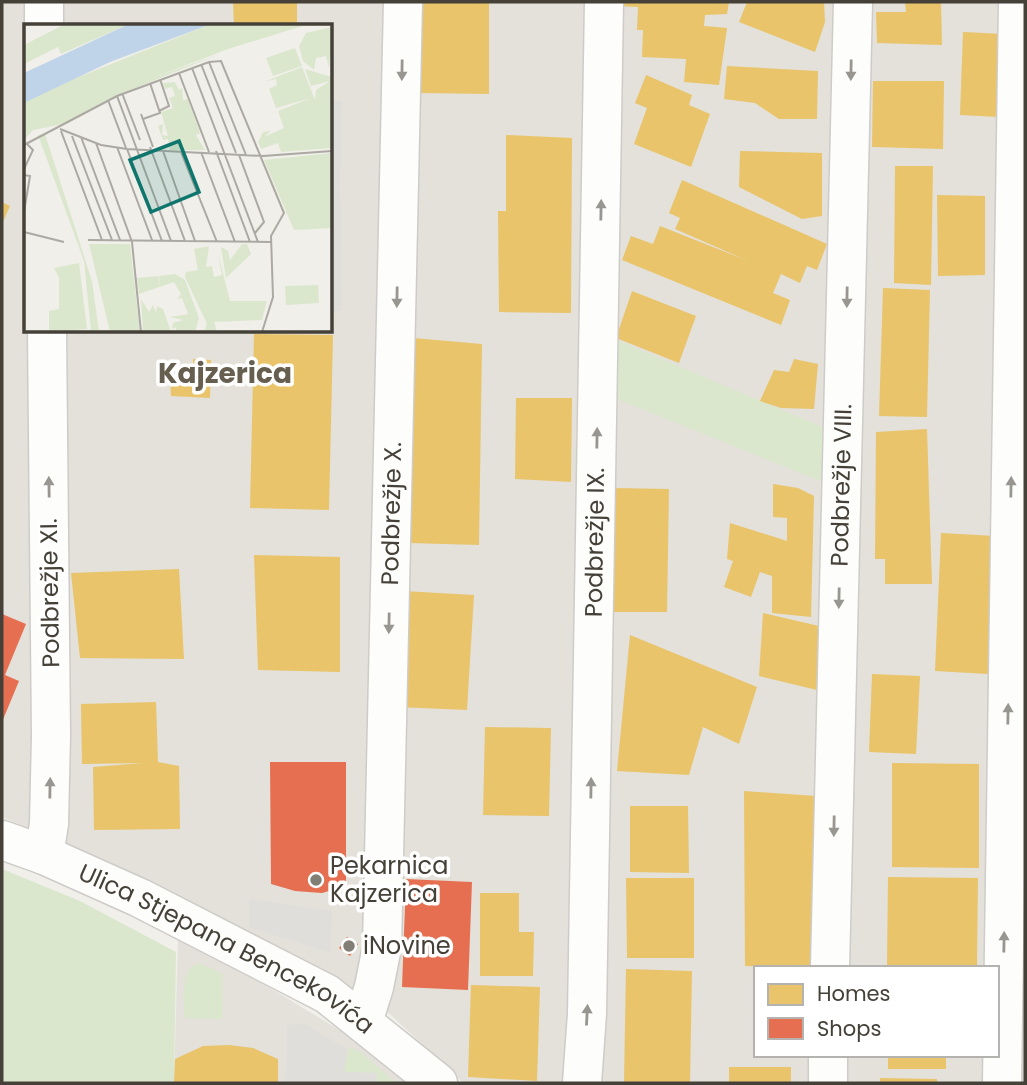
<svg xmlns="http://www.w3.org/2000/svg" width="1027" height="1085" viewBox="0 0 1027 1085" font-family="Poppins,sans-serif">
<rect width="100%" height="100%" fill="#f0efea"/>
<path fill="#e3e1d9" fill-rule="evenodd" d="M 2,2 L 1025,2 L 1025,1083 L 463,1083 L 391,1015 L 318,971 L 79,851 L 2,817 ZM 26,26 L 331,26 L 331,331 L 26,331 ZM 756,968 L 997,968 L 997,1055 L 756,1055 Z
M 178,939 L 260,982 L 351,1037 L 410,1083 L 174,1083 Z"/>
<path fill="#dbe7cd" d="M 607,336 L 830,430 L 828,484 L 607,395 Z
M 2,869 L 80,901 L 176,952 L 174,1083 L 2,1083 Z
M 196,964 L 201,964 L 223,974 L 222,1019 L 184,1018 C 185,1001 179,972 196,964 Z
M 349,1047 L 360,1052 L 396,1083 L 376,1083 L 377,1073 L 343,1072 Z"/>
<path fill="#dfdeda" d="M 331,101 L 342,101 L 340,181 L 342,311 L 331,310 Z
M 249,899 L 332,911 L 331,953 L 249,927 Z
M 305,1024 L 348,1050 L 344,1072 L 377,1073 L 376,1083 L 286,1083 L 287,1025 Z"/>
<path fill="#e9c46a" d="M 233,2 L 297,2 L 297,26 L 234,26 Z
M 421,2 L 489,2 L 489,94 L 420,93 Z
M 616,2 L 729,2 L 727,14 L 705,15 L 704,26 L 727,28 L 719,85 L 684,82 L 686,59 L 642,57 L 643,30 L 637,30 L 638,7 L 616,6 Z
M 747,2 L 824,2 L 825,22 L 815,52 L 739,22 Z
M 905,2 L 941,2 L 942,45 L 877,43 L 876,12 L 906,12 Z
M 963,32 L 1004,34 L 999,117 L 960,115 Z
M 727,66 L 818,71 L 817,119 L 779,119 L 755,103 L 724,99 Z
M 646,75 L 692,95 L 689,105 L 710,114 L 691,167 L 634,144 L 647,108 L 635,103 Z
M 873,81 L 944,81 L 943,149 L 872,147 Z
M 506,135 L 572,138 L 571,313 L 499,312 L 498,211 L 506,211 Z
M 740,151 L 822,153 L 822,216 L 802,219 L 739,187 Z
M 895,166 L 933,166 L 931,285 L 894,283 Z
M 682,180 L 827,244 L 817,270 L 807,266 L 800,283 L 781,274 L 773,293 L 790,300 L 781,325 L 622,260 L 631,236 L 653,244 L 660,226 L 746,260 L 675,229 L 680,218 L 669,213 Z
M 937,195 L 985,196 L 985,275 L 938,276 Z
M 2,202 L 10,206 L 2,224 Z
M 883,288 L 930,290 L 927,417 L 879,416 Z
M 632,291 L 696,316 L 679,363 L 616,338 Z
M 254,334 L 333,335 L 329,510 L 250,508 Z
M 413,338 L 482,344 L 479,545 L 410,543 Z
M 193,359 L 211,360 L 210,398 L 171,396 L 170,376 L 193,377 Z
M 794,359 L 818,364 L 814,409 L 781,408 L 760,401 L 774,370 L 789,372 Z
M 516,398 L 572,398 L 571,482 L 515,479 Z
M 927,429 L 932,584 L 885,584 L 885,559 L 875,559 L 876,432 Z
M 773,484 L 798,488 L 814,496 L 811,617 L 772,613 L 772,576 L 760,572 L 751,597 L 724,587 L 733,561 L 727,559 L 730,523 L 787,541 L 787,518 L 773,517 Z
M 613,488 L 669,489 L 667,612 L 611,612 Z
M 941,533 L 995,536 L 988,674 L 935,671 Z
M 254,555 L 340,557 L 340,672 L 258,670 Z
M 179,569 L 184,659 L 80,658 L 71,573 Z
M 403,591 L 474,595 L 467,710 L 397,707 Z
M 763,613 L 819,626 L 817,690 L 759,676 Z
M 630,635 L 757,687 L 739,744 L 703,727 L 689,775 L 617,771 Z
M 872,674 L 920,676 L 916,754 L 869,752 Z
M 156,702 L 158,762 L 179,766 L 180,829 L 94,830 L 93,767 L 142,763 L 82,764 L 81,704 Z
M 485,727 L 551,728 L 549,816 L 483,815 Z
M 892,763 L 979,764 L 979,868 L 892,867 Z
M 744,791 L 816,796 L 816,968 L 745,966 Z
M 630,806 L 688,806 L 689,873 L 630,872 Z
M 888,877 L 978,878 L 977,966 L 887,965 Z
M 626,878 L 694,878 L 694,958 L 627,958 Z
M 480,893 L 519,893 L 519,932 L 534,932 L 533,976 L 480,976 Z
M 626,969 L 692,971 L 690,1083 L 624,1083 Z
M 471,985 L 540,987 L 537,1081 L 468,1077 Z
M 229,1045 L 253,1048 L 278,1059 L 278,1083 L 174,1083 L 175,1059 L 203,1046 Z
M 888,1055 L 946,1055 L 946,1069 L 888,1069 Z
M 729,1067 L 791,1067 L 791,1083 L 729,1083 Z
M 880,1078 L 937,1079 L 937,1083 L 880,1083 Z"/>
<path fill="#e76f51" d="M 2,614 L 26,624 L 5,675 L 19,681 L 2,722 Z
M 270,762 L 346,762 L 346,886 L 322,893 L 295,891 L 271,884 Z
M 406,879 L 472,882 L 468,990 L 402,987 Z
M 347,937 L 358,944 L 350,956 L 339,948 Z"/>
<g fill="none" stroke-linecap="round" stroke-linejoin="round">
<g stroke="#ceccc8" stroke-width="41">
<g id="minor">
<path d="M 44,2 L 44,26"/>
<path id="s1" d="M 2,840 L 44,855 L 140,898 L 327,994 L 438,1083"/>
<path d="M 44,855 L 49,824 L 51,736 L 47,331"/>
<path id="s2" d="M 830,968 L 853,2"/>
<path id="s3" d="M 363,1022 L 374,987 L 382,947 L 403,2"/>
<path id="s4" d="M 582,1083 L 587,1014 L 604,2"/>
<path d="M 828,1083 L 828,1055"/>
<path d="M 1002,1083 L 1018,2"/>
</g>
</g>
<use href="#minor" stroke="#fdfdfc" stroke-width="38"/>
</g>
<defs><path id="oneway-solid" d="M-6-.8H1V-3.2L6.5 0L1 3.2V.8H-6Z" transform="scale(1.75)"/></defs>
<g fill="#989690">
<use href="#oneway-solid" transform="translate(402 70) rotate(91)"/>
<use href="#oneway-solid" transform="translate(851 70) rotate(91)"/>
<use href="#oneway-solid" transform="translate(601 210) rotate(-89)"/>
<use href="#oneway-solid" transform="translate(397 297) rotate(91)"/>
<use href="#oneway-solid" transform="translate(847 297) rotate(91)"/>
<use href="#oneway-solid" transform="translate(597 438) rotate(-89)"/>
<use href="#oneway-solid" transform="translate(49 487) rotate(-91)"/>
<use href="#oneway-solid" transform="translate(1011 487) rotate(-89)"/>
<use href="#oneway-solid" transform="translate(839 598) rotate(91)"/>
<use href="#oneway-solid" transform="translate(389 623) rotate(91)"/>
<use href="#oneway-solid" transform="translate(1008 714) rotate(-89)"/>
<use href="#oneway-solid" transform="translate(50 788) rotate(-89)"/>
<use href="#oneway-solid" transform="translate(591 788) rotate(-89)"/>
<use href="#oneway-solid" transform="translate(834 826) rotate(91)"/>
<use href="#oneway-solid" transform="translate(1004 942) rotate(-89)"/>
<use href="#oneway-solid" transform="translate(587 1015) rotate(-87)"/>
</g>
<g fill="#817e76" stroke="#fff" stroke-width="2.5">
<circle cx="316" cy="880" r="7"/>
<circle cx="349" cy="946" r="7"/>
</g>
<g text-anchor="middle" stroke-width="7" stroke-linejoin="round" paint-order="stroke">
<g font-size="24" fill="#454138" stroke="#fff">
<text dy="8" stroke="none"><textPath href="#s2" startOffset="483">Podbrežje VIII.</textPath></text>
<text dy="8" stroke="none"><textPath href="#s3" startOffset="511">Podbrežje X.</textPath></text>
<text dy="8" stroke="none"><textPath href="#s4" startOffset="541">Podbrežje IX.</textPath></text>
<text transform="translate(50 593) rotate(-91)" y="8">Podbrežje XI.</text>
<text dy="8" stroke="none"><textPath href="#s1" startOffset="250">Ulica Stjepana Bencekovića</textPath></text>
</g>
<g font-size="24" fill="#454138" stroke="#fff" text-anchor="start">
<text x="330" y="874">Pekarnica<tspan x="330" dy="28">Kajzerica</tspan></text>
<text x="363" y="954">iNovine</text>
</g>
<g font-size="28" font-weight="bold" fill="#665f50" stroke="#fff">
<text x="225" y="383">Kajzerica</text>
</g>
</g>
<g transform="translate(24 24)">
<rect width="308" height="308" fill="#f0efea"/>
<path d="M 41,0 L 105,0 L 37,30 L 34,23 L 0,40 L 0,21 ZM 187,0 L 285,0 L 204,25 L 126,55 L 198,29 L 89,73 L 44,99 L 9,106 L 0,116 L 0,79 L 7,72 ZM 308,3 L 308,44 L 306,31 L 305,44 L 302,32 L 292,34 L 290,46 L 279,37 L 275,22 L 282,9 ZM 271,24 L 278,42 L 249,52 L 242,34 ZM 278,43 L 291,76 L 292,66 L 306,57 L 287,62 L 281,45 L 308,53 L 308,124 L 257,128 L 254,119 L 237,125 L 234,118 L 239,108 L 247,107 L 240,113 L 260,104 L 254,87 L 287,74 L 252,84 L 245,65 L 253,61 L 252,55 L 240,58 ZM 151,58 L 155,66 L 158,64 L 159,76 L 164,75 L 176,109 L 172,111 L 181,126 L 146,126 L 144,115 L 139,116 L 134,102 L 139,100 L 138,111 L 144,112 L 137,88 L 149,84 L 145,74 L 151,72 L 148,63 L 141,65 L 139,59 ZM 21,110 L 68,257 L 75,308 L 67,308 L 60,237 L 14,111 ZM 308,129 L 308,204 L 270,206 L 240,136 ZM 65,220 L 106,220 L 116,308 L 86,308 ZM 218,220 L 223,220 L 227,230 L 202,254 L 197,223 L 204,227 L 206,236 ZM 185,222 L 182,243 L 188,242 L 190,253 L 198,251 L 194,229 L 206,277 L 243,277 L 238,296 L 190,298 L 193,308 L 180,308 L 183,300 L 161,253 L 162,248 L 174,246 L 170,225 ZM 55,239 L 63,305 L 25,308 L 25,287 L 35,285 L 35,254 L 30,244 ZM 151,250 L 161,256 L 175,294 L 171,308 L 153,308 L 151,303 L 148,306 L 149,299 L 159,296 L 146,293 L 164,290 L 158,274 L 153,275 L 157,270 L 150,258 L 115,270 L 113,254 L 134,252 L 136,262 L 135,252 ZM 294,261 L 295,279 L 262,281 L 261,262 ZM 117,275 L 125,288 L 129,281 L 132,289 L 133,282 L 139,285 L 147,308 L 119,307 Z" fill="#dbe7cd"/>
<path d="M 105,0 L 187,0 L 86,38 L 0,79 L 0,49 Z" fill="#c0d4e9"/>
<path fill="none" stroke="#aca9a3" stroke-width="2" d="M 185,38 L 222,131M 177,40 L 212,129M 168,44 L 234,218M 155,49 L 185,128M 98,69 L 116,116M 93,72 L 147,217M 84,76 L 102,124M 135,87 L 145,82 L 136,55M 117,90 L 129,123M 119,95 L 136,89 L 126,59M 36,105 L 77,121 L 103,125 L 239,132 L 308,127M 37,107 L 78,216M 48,112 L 88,216M 57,113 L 96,216M 72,119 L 108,218 L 117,308M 0,121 L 93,72 L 185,38 L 197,37 L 260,189 L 247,212 L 249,273 L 238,308M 93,123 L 128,216M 126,123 L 161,217M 103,125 L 138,217M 139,127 L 171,217M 192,127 L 226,218M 157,128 L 193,218M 177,128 L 211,218M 215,131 L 240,198 L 231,209M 0,145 L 9,126 L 2,119M 0,151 L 6,152 L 0,188M 0,208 L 40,218M 64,216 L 247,218"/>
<path fill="#0f766e" fill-opacity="0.15" stroke="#0f766e" stroke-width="3.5" d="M 155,117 L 175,168 L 127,188 L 106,136 Z"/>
<rect width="308" height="308" fill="none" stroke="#454138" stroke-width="3.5"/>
</g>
<rect width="1027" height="1085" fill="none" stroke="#454138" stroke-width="7"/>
<rect x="754" y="966" width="245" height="91" fill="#ffffff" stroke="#b5b3af" stroke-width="2"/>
<rect x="768" y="984" width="35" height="21" fill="#e9c46a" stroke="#b5b3af" stroke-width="2"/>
<text x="817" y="1001" font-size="21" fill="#454138">Homes</text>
<rect x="768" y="1018" width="35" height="21" fill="#e76f51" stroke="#b5b3af" stroke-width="2"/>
<text x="817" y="1036" font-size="21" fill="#454138">Shops</text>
</svg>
